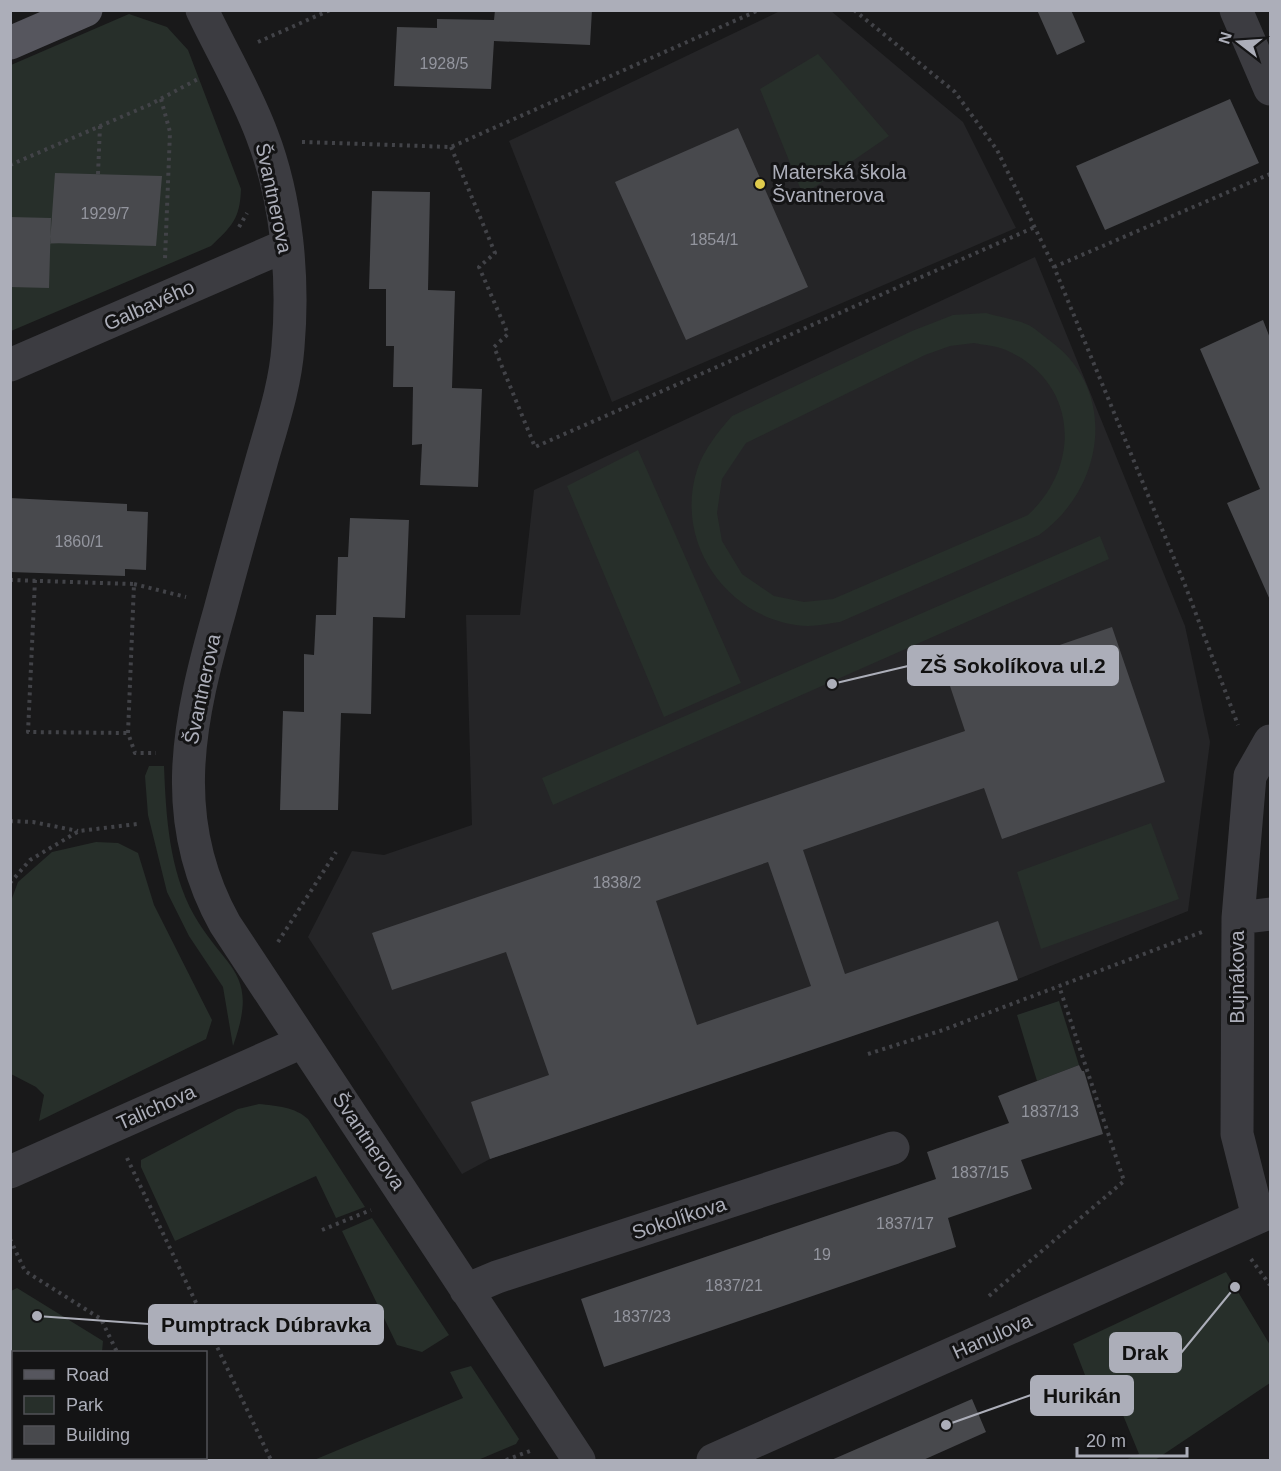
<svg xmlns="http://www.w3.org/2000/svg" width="1281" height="1471" viewBox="0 0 1281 1471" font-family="Helvetica,sans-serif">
<rect width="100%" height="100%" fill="#19191a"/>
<path fill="#252527" d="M 780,11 L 831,11 L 963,122 L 1016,228 L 612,402 L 509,141 Z
M 1035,257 L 1185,626 L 1210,742 L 1188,911 L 1018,979 L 490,1159 L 462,1174 L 308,937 L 352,851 L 384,855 L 472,825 L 466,615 L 520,615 L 534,490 Z"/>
<path fill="#272f2a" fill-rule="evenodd" d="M 129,14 L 167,27 L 188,50 L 241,189 C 240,219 232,226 211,246 L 11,331 L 11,65 Z
M 818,54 L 889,136 L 803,195 L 760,89 Z
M 986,313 C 999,317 1014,319 1026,324 C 1034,327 1042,335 1049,340 C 1119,390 1105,488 1039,535 L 840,622 C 830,623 819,626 808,626 C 731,623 673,545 697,470 C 704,449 718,432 732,416 L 912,331 L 953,315 ZM 974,343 C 984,345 997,346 1006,350 C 1078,382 1082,465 1028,515 L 833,599 L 804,602 L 774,596 L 742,574 L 722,541 L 717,513 L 722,479 L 746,443 L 925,355 L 950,346 Z
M 638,450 L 741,683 L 664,717 L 567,486 Z
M 1100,536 L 1109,559 L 553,805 L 542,778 Z
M 149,766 L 164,766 C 166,816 169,870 194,915 C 226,971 260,971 233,1046 L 223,987 L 189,936 L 167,892 L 148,815 L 145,776 Z
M 1151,823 L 1179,899 L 1041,949 L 1017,872 Z
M 96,842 L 118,843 L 138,853 L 154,905 L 212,1020 L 206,1039 L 39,1121 L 44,1095 L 36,1087 L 11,1074 L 11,901 L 18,882 L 52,852 Z
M 1059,1001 L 1079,1065 L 1037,1081 L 1017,1015 Z
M 259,1104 C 277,1106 295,1107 308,1119 L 365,1207 L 336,1218 L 316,1176 L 175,1241 L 141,1167 L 141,1160 L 238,1109 Z
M 372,1218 L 449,1335 L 422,1352 L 397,1345 L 342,1231 Z
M 1226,1272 L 1270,1345 L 1270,1383 L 1155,1460 L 1125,1460 L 1139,1454 L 1116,1398 L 1097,1406 L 1073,1344 Z
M 17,1288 L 103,1341 L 102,1352 L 14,1352 L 13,1386 L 11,1386 L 11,1291 Z
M 471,1366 L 519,1439 L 516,1444 L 478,1460 L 314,1460 L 463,1398 L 450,1372 Z"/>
<path fill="#48494d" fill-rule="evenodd" d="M 495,10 L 592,10 L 590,45 L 494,41 L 491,89 L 394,86 L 397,27 L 437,28 L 437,19 L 494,20 Z
M 1037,10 L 1071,10 L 1085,42 L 1057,55 Z
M 1230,99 L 1259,163 L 1105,230 L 1076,166 Z
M 738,128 L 808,287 L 686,340 L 615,182 Z
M 55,173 L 162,176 L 156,246 L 50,243 Z
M 372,191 L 430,192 L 428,290 L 455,291 L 452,388 L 482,389 L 478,487 L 420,485 L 422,444 L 412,445 L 413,387 L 393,387 L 394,346 L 386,346 L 386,289 L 369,289 Z
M 10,217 L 51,218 L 49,288 L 10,287 Z
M 1263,320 L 1270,338 L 1270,600 L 1227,503 L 1260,489 L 1200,349 Z
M 10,498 L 127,504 L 127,511 L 148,512 L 146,570 L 125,569 L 125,576 L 10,572 Z
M 350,518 L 409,520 L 405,618 L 373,617 L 371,714 L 341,713 L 338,810 L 280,810 L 283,711 L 304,712 L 304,654 L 314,655 L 316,615 L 336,615 L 338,557 L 348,557 Z
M 1112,627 L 1165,782 L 1002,839 L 984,788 L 803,850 L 845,974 L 998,921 L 1018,980 L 490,1159 L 471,1102 L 549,1075 L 506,952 L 392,990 L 372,933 L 965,731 L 949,683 ZM 768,862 L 811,986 L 697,1025 L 656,901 Z
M 1079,1065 L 1082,1071 L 1084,1071 L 1103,1134 L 1021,1160 L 1032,1189 L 948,1218 L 956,1247 L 604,1367 L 581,1299 L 936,1179 L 927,1152 L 1009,1123 L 998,1096 Z
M 972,1399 L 986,1432 L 921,1461 L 829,1461 Z"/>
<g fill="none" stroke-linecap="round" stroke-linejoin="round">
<path stroke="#424348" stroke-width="4" stroke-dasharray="3 4.5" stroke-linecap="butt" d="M 854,10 L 955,92 L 997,150 L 1054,267 L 1185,585 L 1238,725
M 258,42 L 330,10
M 161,99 L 170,132 L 165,259
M 302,142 L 451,147 L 759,10
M 451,147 L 495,253 L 479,267 L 508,334 L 494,347 L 535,447 L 1035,227
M 10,165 L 149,105 L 198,79
M 98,174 L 100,126
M 239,227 L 247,213
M 1054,267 L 1270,174
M 10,580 L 134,584 L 128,733 L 135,753 L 156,753
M 35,580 L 28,732 L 128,733
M 134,584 L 186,597
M 10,821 L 33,822 L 78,831
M 10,883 L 30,860 L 79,831 L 137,824
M 278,942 L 336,852
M 868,1054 L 943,1030 L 1202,932
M 127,1158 L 271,1460
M 322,1230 L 371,1210
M 10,1239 L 25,1271 L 101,1319 L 117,1352
M 1251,1259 L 1270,1285
M 989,1296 L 1124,1181 L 1059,986
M 506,1460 L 530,1451"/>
<path stroke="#3c3c41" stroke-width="33" d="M 202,10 C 222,52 246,92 262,135 C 287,200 294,278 288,347 C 285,387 272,424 261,463 C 247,512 233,561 220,610 C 189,719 166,818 225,924 L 579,1460
M 1236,10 L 1270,89
M 10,365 L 287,245
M 1238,918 L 1270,914
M 10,1172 L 302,1042
M 1258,1217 L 1237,1134 L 1238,918 L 1250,776 L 1270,741
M 466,1290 L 497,1277 L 893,1148
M 10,1447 L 14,1448
M 53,1458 L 67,1460
M 713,1460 L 1270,1212"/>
<path stroke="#56565e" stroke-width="33" d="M 10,43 L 86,10"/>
</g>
<circle fill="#dfcb4c" stroke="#141415" stroke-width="2" cx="760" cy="184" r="6"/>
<g text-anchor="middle" stroke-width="6" stroke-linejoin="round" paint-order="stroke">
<g font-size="16" fill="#93959e">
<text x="444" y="69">1928/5</text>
<text x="105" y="219">1929/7</text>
<text x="714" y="245">1854/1</text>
<text x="79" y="547">1860/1</text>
<text x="617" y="888">1838/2</text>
<text x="1050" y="1117">1837/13</text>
<text x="980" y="1178">1837/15</text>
<text x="905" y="1229">1837/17</text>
<text x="822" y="1260">19</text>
<text x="734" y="1291">1837/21</text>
<text x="642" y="1322">1837/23</text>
</g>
<g font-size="20" fill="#acaeb9" stroke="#141415" text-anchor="start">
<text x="772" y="179">Materská škola<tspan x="772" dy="23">Švantnerova</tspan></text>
</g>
<g font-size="20" fill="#acaeb9" stroke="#141415">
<text transform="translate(274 198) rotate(78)" y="7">Švantnerova</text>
<text transform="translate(149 305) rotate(-24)" y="7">Galbavého</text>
<text transform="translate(202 689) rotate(-78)" y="7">Švantnerova</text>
<text transform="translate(1237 977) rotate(-90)" y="7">Bujnákova</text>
<text transform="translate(156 1107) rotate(-24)" y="7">Talichova</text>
<text transform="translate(369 1141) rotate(56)" y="7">Švantnerova</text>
<text transform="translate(679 1218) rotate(-18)" y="7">Sokolíkova</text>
<text transform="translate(992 1336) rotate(-24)" y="7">Hanulova</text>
</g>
</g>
<path fill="none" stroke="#acaeb9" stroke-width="2" d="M832 684L908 666M37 1316L149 1324M1235 1287L1181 1353M946 1425L1031 1395"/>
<g fill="#acaeb9" stroke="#141415" stroke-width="2">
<circle cx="832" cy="684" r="6"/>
<circle cx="37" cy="1316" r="6"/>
<circle cx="1235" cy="1287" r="6"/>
<circle cx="946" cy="1425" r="6"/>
</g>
<g fill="#acaeb9" stroke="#acaeb9" stroke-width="2">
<rect x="908" y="646" width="210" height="39" rx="6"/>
<rect x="149" y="1305" width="234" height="39" rx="6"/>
<rect x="1110" y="1333" width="71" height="39" rx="6"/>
<rect x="1031" y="1376" width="102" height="39" rx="6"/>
</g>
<g font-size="21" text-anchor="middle" font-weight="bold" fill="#111">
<text x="1013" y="673">ZŠ Sokolíkova ul.2</text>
<text x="266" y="1332">Pumptrack Dúbravka</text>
<text x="1145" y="1360">Drak</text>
<text x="1082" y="1403">Hurikán</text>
</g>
<rect width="1281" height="1471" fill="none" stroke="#acaeb9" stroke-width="24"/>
<rect x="12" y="1351" width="195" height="108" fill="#141415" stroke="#515257" stroke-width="1.5"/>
<rect x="24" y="1370" width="30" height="9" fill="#56565e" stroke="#515257" stroke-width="1.5"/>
<text x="66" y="1381" font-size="18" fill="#acaeb9">Road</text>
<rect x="24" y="1396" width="30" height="18" fill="#272f2a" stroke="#515257" stroke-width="1.5"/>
<text x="66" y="1411" font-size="18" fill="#acaeb9">Park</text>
<rect x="24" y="1426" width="30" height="18" fill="#48494d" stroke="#515257" stroke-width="1.5"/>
<text x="66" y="1441" font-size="18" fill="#acaeb9">Building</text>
<g transform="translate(1239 42) rotate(287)" stroke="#141415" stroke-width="4.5" paint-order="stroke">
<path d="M0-4.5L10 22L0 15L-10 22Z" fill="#acaeb9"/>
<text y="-9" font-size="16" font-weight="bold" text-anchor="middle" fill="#acaeb9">N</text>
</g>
<path d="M1077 1447v9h110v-9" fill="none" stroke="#acaeb9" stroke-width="3"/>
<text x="1086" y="1447" font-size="18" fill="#acaeb9" stroke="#141415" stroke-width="4.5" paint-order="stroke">20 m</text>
</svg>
